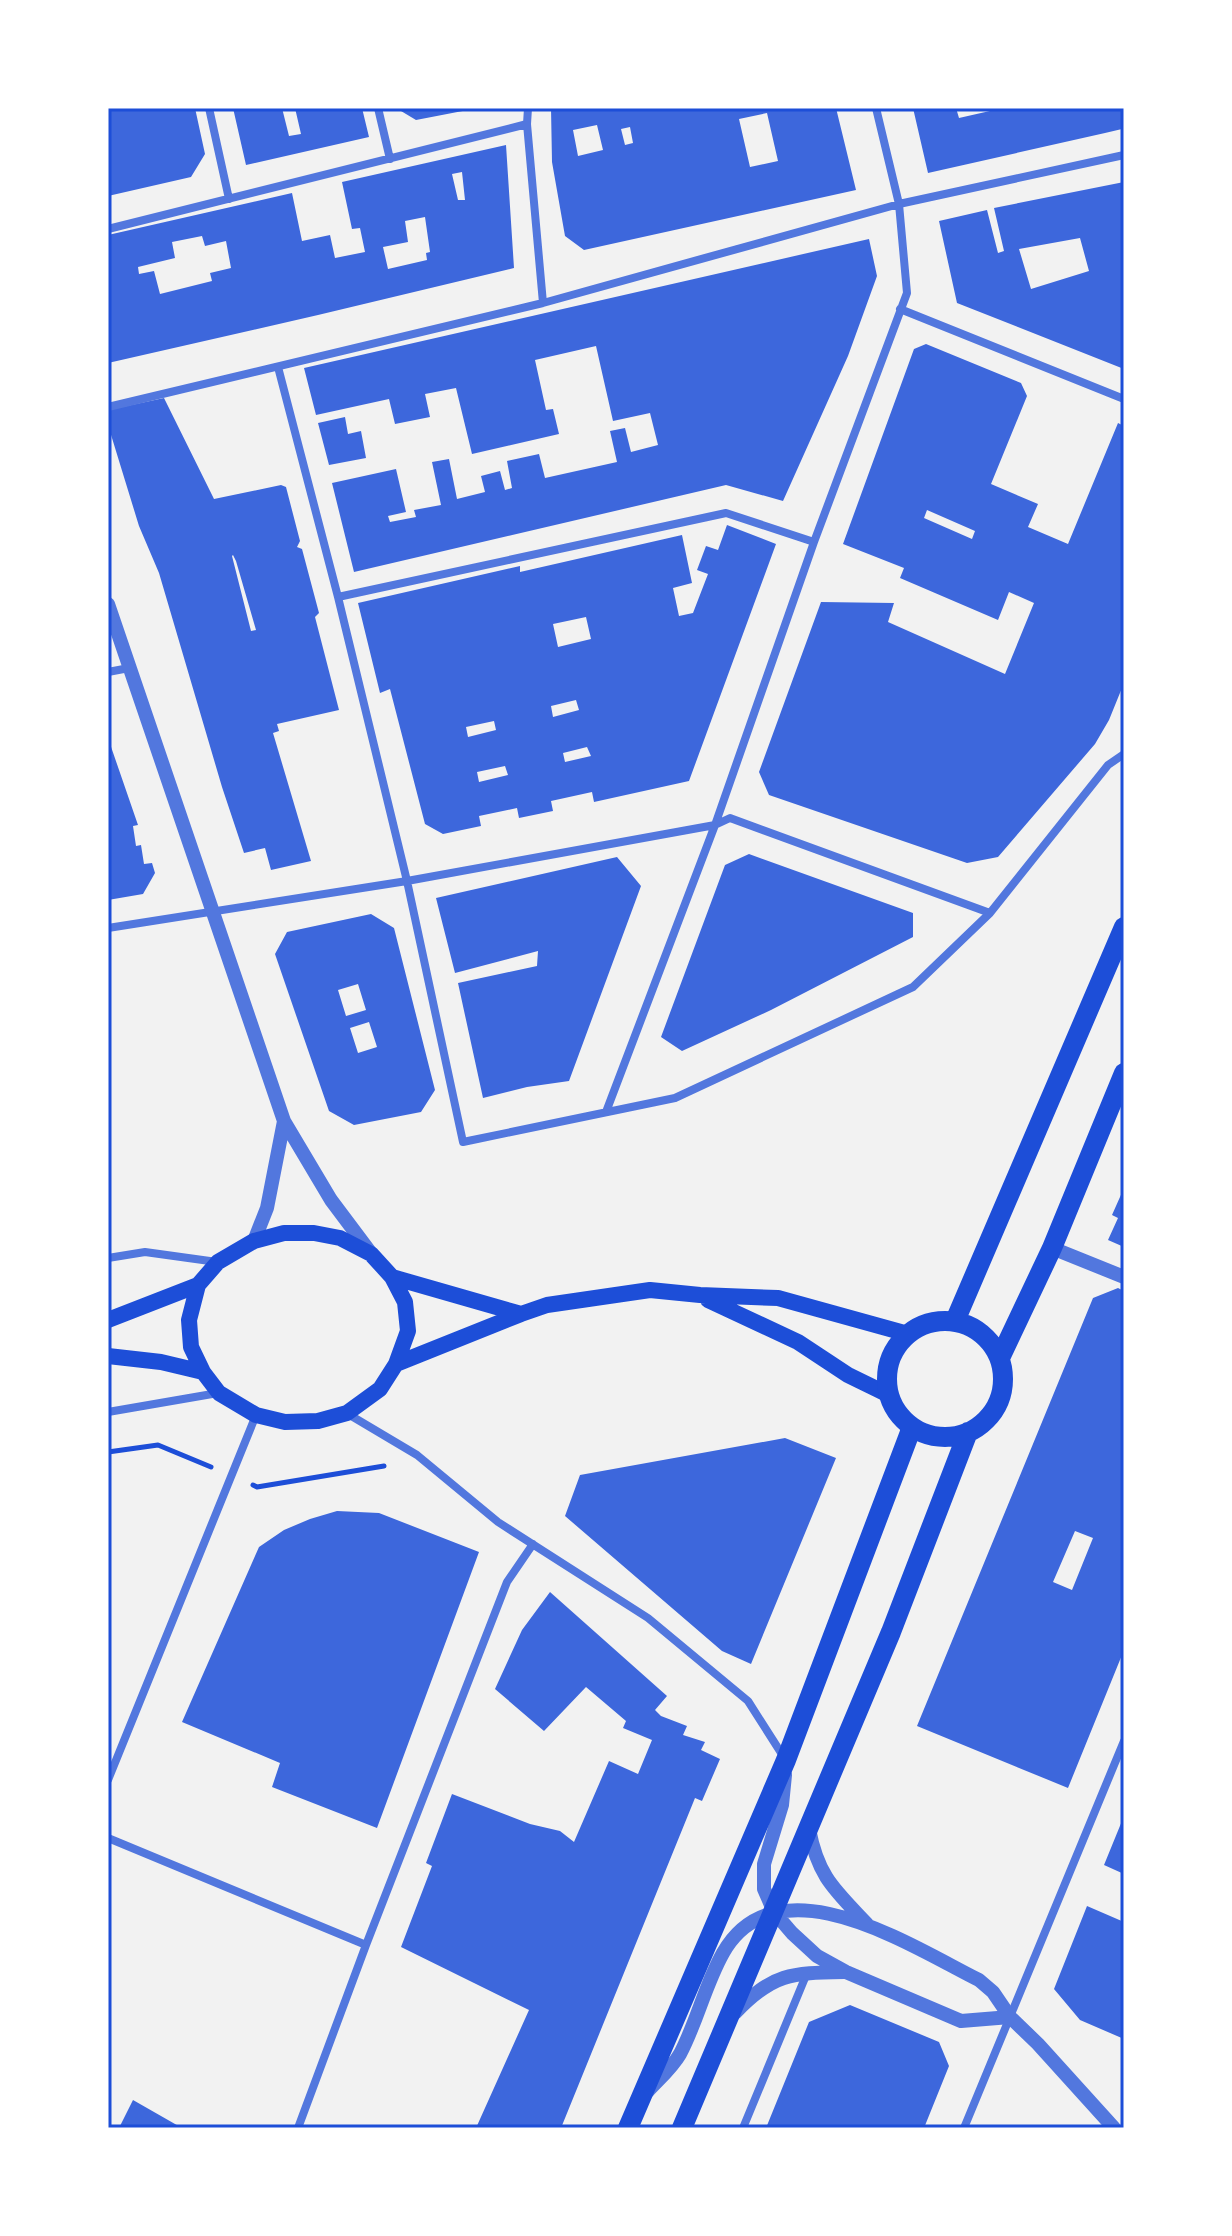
<svg xmlns="http://www.w3.org/2000/svg" width="1232" height="2236" viewBox="0 0 1232 2236" font-family="'Asap Condensed',sans-serif">
<rect width="100%" height="100%" fill="#f2f2f2"/>
<path fill="#3d67dc" fill-rule="evenodd" d="M 108,108 L 195,108 L 205,154 L 191,177 L 108,196 Z
M 233,108 L 282,108 L 289,136 L 301,134 L 295,108 L 362,108 L 369,137 L 246,165 Z
M 396,108 L 473,108 L 473,109 L 416,120 Z
M 551,108 L 836,108 L 856,190 L 584,250 L 565,236 L 552,162 ZM 767,113 L 778,161 L 750,167 L 739,119 ZM 597,125 L 603,150 L 578,156 L 573,130 ZM 630,127 L 633,143 L 625,145 L 621,129 Z
M 913,108 L 956,108 L 959,118 L 1003,108 L 1124,108 L 1124,121 L 1121,122 L 1122,129 L 1105,133 L 928,173 Z
M 506,145 L 514,268 L 318,315 L 108,363 L 108,235 L 292,193 L 302,241 L 330,235 L 335,258 L 365,252 L 360,228 L 352,229 L 342,182 ZM 462,172 L 465,200 L 458,200 L 452,174 ZM 425,217 L 430,252 L 426,253 L 427,260 L 388,269 L 383,247 L 408,242 L 405,221 ZM 202,236 L 205,246 L 226,241 L 231,268 L 210,273 L 212,281 L 160,294 L 154,271 L 139,274 L 138,267 L 175,258 L 172,242 Z
M 1124,182 L 1124,369 L 957,303 L 939,221 L 987,210 L 998,253 L 1004,251 L 994,208 ZM 1080,238 L 1089,271 L 1031,289 L 1019,249 Z
M 869,239 L 877,276 L 848,356 L 783,501 L 726,485 L 354,572 L 332,483 L 396,469 L 406,512 L 388,516 L 390,522 L 416,517 L 414,510 L 441,505 L 432,462 L 449,459 L 457,499 L 485,492 L 481,476 L 500,471 L 505,490 L 512,488 L 507,461 L 539,454 L 545,478 L 617,462 L 610,431 L 625,428 L 631,452 L 658,445 L 650,413 L 613,421 L 596,346 L 535,360 L 546,410 L 553,409 L 559,434 L 472,454 L 456,388 L 425,394 L 430,417 L 395,424 L 389,399 L 316,415 L 304,368 Z
M 926,344 L 1021,383 L 1027,396 L 991,484 L 1038,504 L 1028,527 L 1068,544 L 1118,423 L 1124,426 L 1124,683 L 1109,720 L 1095,744 L 998,857 L 967,863 L 769,795 L 759,772 L 821,602 L 894,603 L 888,622 L 1005,674 L 1034,603 L 1009,592 L 998,620 L 900,578 L 904,568 L 843,544 L 914,349 ZM 927,510 L 975,531 L 972,539 L 924,518 Z
M 164,398 L 214,499 L 281,485 L 286,487 L 300,541 L 297,547 L 302,549 L 319,613 L 315,617 L 339,710 L 277,724 L 279,731 L 273,733 L 311,861 L 271,870 L 265,848 L 244,853 L 222,787 L 159,573 L 139,526 L 108,425 L 108,410 ZM 233,555 L 236,561 L 256,630 L 251,631 L 232,556 Z
M 345,417 L 348,434 L 361,431 L 366,458 L 329,465 L 318,423 Z
M 727,525 L 776,544 L 689,781 L 594,802 L 592,792 L 551,801 L 553,811 L 519,818 L 517,808 L 479,816 L 481,826 L 443,834 L 425,824 L 390,689 L 380,693 L 358,603 L 520,566 L 520,572 L 682,535 L 692,583 L 673,588 L 679,616 L 693,613 L 708,574 L 697,570 L 706,546 L 718,550 ZM 586,617 L 591,639 L 558,647 L 553,624 ZM 576,700 L 579,710 L 553,717 L 551,706 ZM 494,721 L 496,730 L 468,737 L 466,727 ZM 587,747 L 591,756 L 565,762 L 563,753 ZM 505,766 L 508,775 L 479,782 L 477,772 Z
M 108,738 L 138,825 L 133,826 L 136,846 L 141,845 L 144,864 L 152,863 L 155,873 L 143,894 L 108,900 Z
M 749,854 L 913,913 L 913,937 L 771,1010 L 682,1051 L 661,1037 L 725,865 Z
M 617,857 L 641,886 L 569,1081 L 527,1087 L 483,1098 L 458,983 L 537,966 L 538,951 L 455,973 L 436,898 Z
M 371,914 L 394,928 L 435,1090 L 421,1112 L 354,1125 L 329,1111 L 275,954 L 287,932 ZM 358,984 L 366,1010 L 346,1016 L 338,990 ZM 369,1022 L 377,1047 L 358,1053 L 350,1028 Z
M 1124,1188 L 1124,1247 L 1108,1240 L 1118,1218 L 1112,1215 Z
M 1118,1288 L 1124,1291 L 1124,1650 L 1068,1788 L 917,1726 L 1093,1298 ZM 1075,1531 L 1093,1538 L 1072,1590 L 1053,1582 Z
M 785,1438 L 836,1458 L 751,1664 L 722,1651 L 565,1516 L 580,1475 Z
M 337,1511 L 379,1513 L 479,1552 L 377,1828 L 272,1787 L 280,1763 L 182,1722 L 259,1547 L 284,1530 L 310,1519 Z
M 550,1592 L 667,1696 L 655,1710 L 661,1716 L 687,1726 L 683,1735 L 705,1742 L 701,1750 L 720,1759 L 702,1801 L 695,1798 L 561,2128 L 476,2128 L 529,2010 L 401,1947 L 432,1866 L 426,1863 L 452,1794 L 530,1824 L 560,1831 L 574,1842 L 609,1761 L 638,1774 L 652,1740 L 623,1728 L 626,1721 L 586,1687 L 544,1731 L 495,1689 L 522,1630 Z
M 1124,1816 L 1124,1874 L 1104,1865 Z
M 1087,1906 L 1124,1922 L 1124,2039 L 1080,2020 L 1054,1989 Z
M 850,2005 L 939,2042 L 949,2066 L 924,2128 L 766,2128 L 809,2022 Z
M 133,2100 L 182,2128 L 119,2128 Z"/>
<g fill="none" stroke-linecap="round" stroke-linejoin="round">
<path stroke="#1d4ed8" stroke-width="5" d="M 108,1452 L 158,1445 L 211,1467
M 253,1485 L 257,1487 L 384,1466"/>
<path stroke="#5277de" stroke-width="8" d="M 209,108 L 229,199
M 378,108 L 390,159
M 528,108 L 527,124 L 543,303
M 108,229 L 527,124
M 900,309 L 1124,399
M 278,367 L 338,597 L 407,881 L 463,1142 L 675,1098 L 913,987 L 990,913 L 1108,765 L 1124,754
M 108,407 L 543,303 L 899,204 L 1124,155
M 338,597 L 726,513 L 814,542
M 108,672 L 129,668
M 108,928 L 407,881 L 715,825 L 730,818 L 990,913
M 606,1112 L 715,825 L 814,542 L 907,293 L 899,204 L 876,108
M 108,1258 L 145,1252 L 217,1262
M 108,1412 L 218,1393
M 348,1414 L 417,1455 L 498,1522 L 648,1618 L 748,1701 L 785,1759
M 108,1780 L 256,1415
M 108,1838 L 366,1945
M 298,2128 L 366,1945 L 507,1582 L 533,1544
M 743,2128 L 807,1973
M 964,2128 L 1124,1741"/>
<path stroke="#5277de" stroke-width="14" d="M 108,604 L 284,1121 L 331,1200 L 370,1252
M 254,1241 L 267,1208 L 284,1121
M 1052,1248 L 1124,1277
M 785,1775 L 782,1805 L 764,1864 L 764,1889 L 774,1912 L 792,1933 L 817,1956 L 846,1972 L 961,2021 L 1010,2017
M 809,1829 C 818,1877 835,1890 867,1924
M 735,2013 C 773,1973 791,1973 845,1972
M 648,2091 C 658,2080 672,2068 680,2054 C 697,2022 705,1985 723,1953 C 777,1858 911,1946 979,1980 L 993,1992 L 1010,2017 L 1038,2044 L 1114,2128"/>
<path stroke="#1d4ed8" stroke-width="16" d="M 284,1233 L 314,1233 L 340,1238 L 371,1254 L 392,1277 L 405,1302 L 408,1331 L 396,1364 L 380,1389 L 347,1413 L 318,1421 L 285,1422 L 256,1415 L 219,1393 L 203,1372 L 191,1347 L 189,1320 L 198,1285 L 218,1262 L 254,1241 Z
M 392,1277 L 521,1314
M 708,1300 L 798,1342 L 848,1375 L 889,1395
M 108,1320 L 198,1285
M 108,1356 L 161,1362 L 203,1372
M 396,1364 L 521,1314 L 547,1305 L 650,1290 L 700,1295 L 778,1298 L 908,1334"/>
<path stroke="#1d4ed8" stroke-width="20" d="M 955,1321 L 1124,927
M887 1379a58 58 0 1 1 116 0a58 58 0 1 1-116 0Z
M 1000,1358 L 1052,1248 L 1124,1073
M 628,2128 L 786,1760 L 912,1427
M 682,2128 L 891,1632 L 968,1432"/>
</g>
<rect width="1232" height="2236" fill="none" stroke="#ffffff" stroke-width="220"/>
<rect x="110" y="110" width="1012" height="2016" fill="none" stroke="#1d4ed8" stroke-width="3"/>
</svg>
